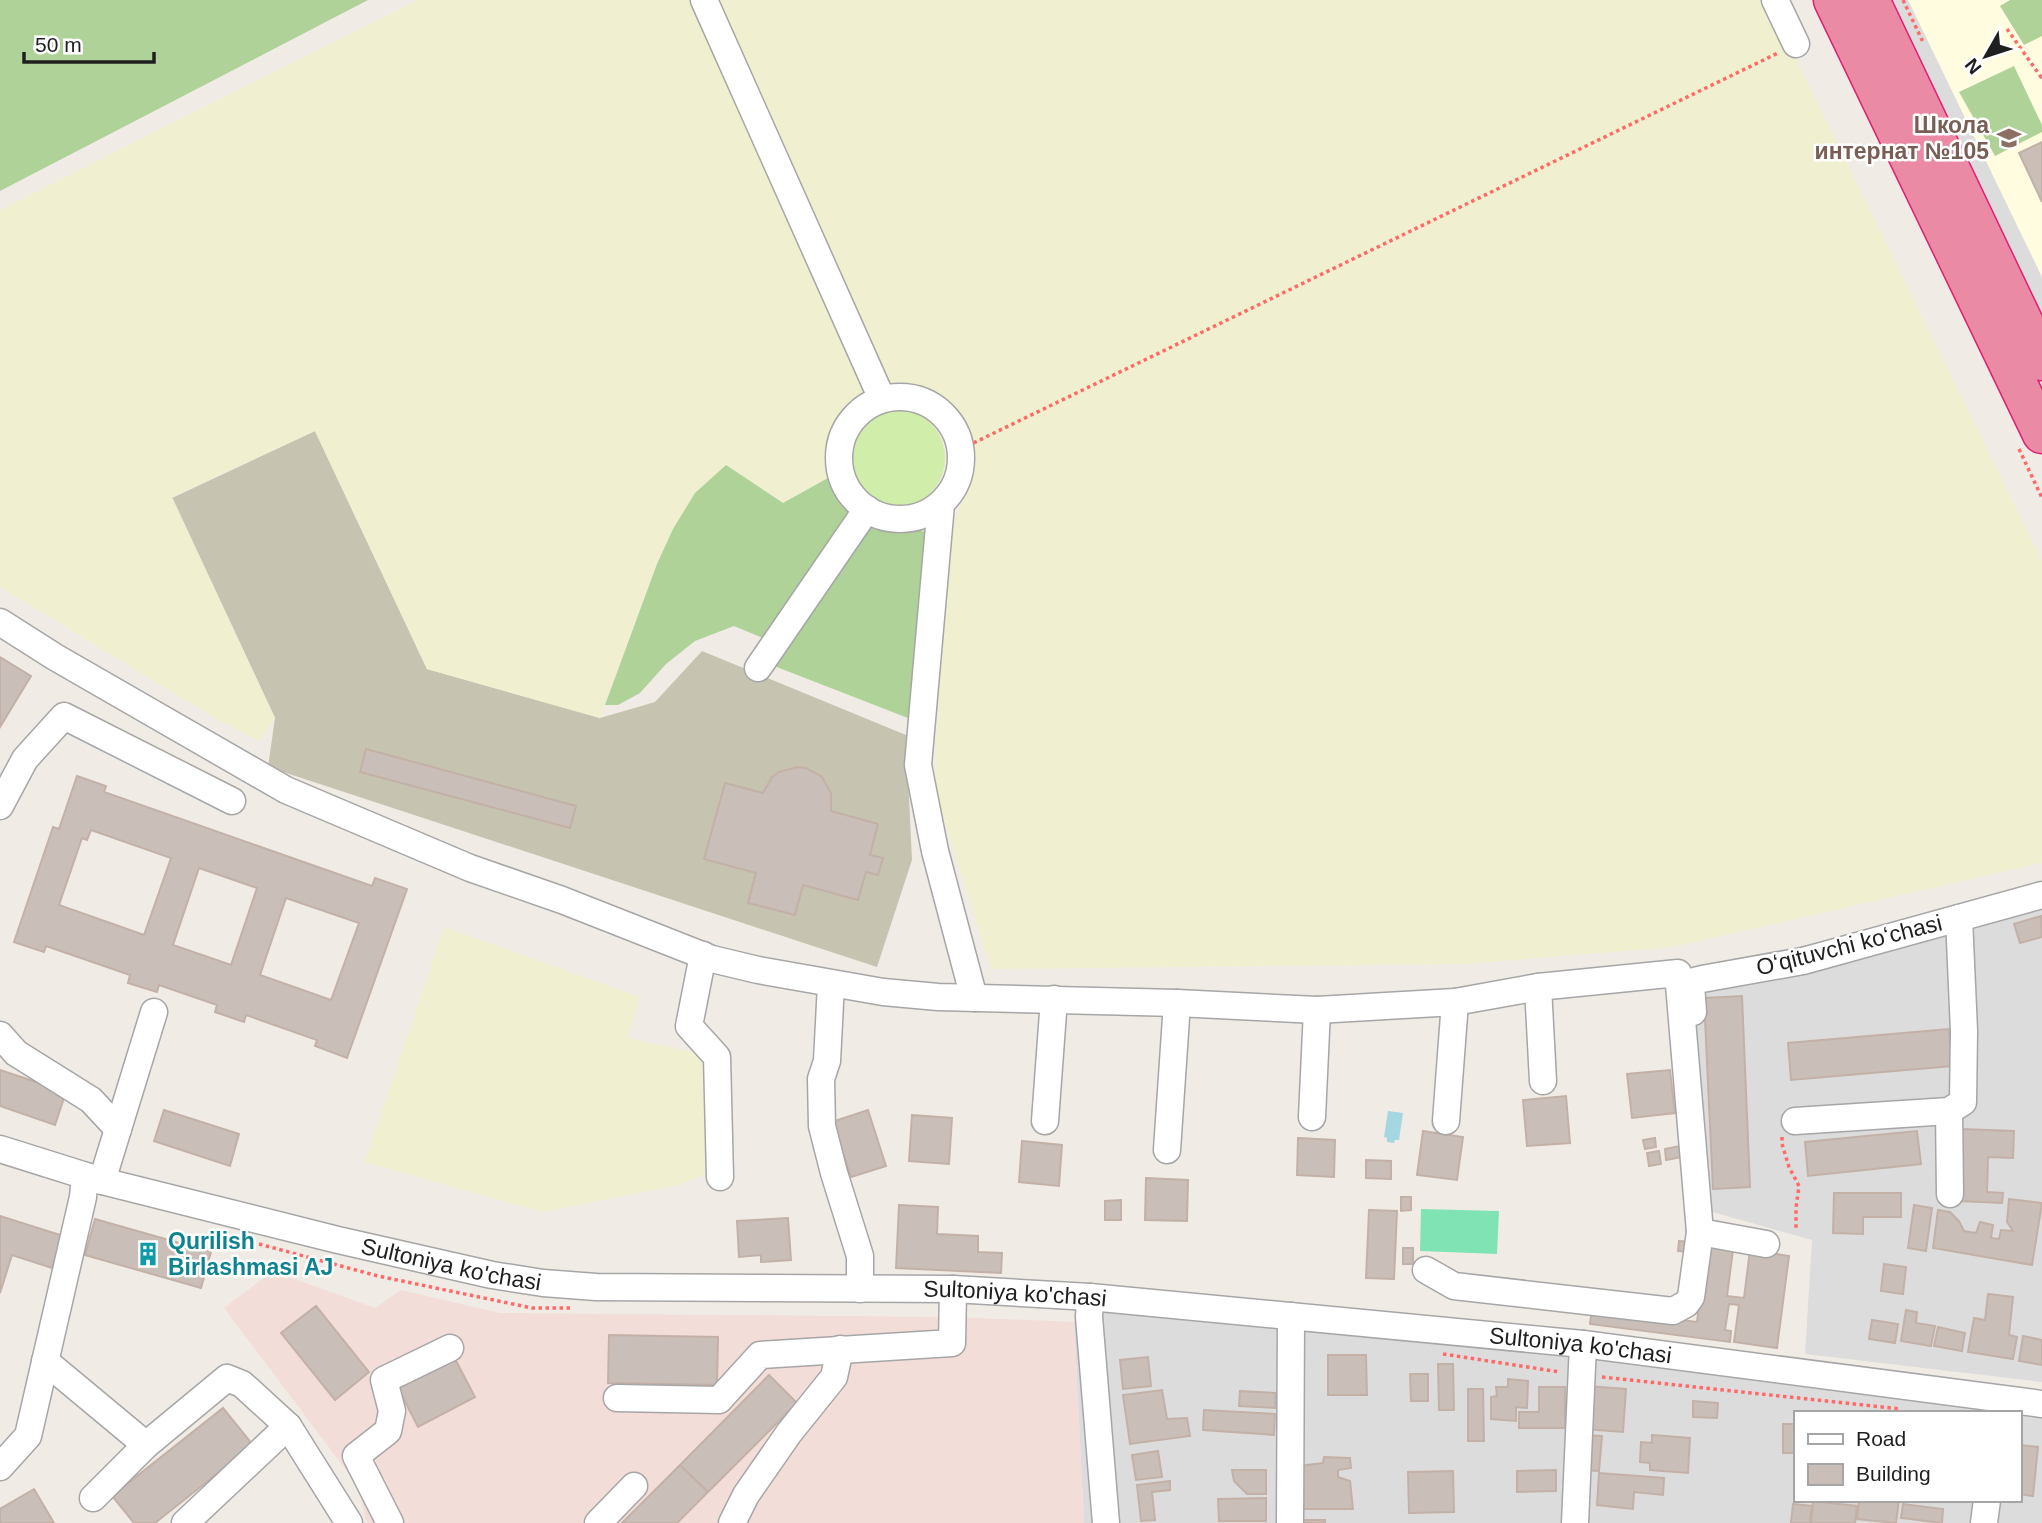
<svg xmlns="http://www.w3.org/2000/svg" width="2042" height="1523" viewBox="0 0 2042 1523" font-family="Helvetica,sans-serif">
<rect width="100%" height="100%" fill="#f0ece5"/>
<path fill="#dddcdc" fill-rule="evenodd" d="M 1870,0 L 2042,0 L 2042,361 Z
M 2042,886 L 2042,1382 L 1805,1354 L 1812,1240 L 1709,1211 L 1683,969 L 1902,926 Z
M 1090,1297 L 2042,1404 L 2042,1523 L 1084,1523 L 1074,1322 ZM 1795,1413 L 2019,1413 L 2019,1500 L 1795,1500 Z"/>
<path fill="#fffce0" d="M 1908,0 L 2042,0 L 2042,277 Z"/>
<path fill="#f3ddd8" d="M 273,1271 L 375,1308 L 401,1290 L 500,1313 L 952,1317 L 1074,1322 L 1084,1523 L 368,1523 L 365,1518 L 358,1486 L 224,1308 Z"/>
<path fill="#c6c4b0" d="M 315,431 L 427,669 L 600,718 L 655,702 L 702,651 L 906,735 L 912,860 L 877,967 L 268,767 L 275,718 L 172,498 Z"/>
<path fill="#f0f0d0" d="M 418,0 L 1767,0 L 2042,561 L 2042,863 L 1673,947 L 1465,964 L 991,969 L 934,787 L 948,534 L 965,496 L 976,457 L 961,416 L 924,391 L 898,382 L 865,391 L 842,408 L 830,443 L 828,478 L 783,503 L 726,465 L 695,493 L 673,529 L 657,564 L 600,718 L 427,669 L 315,431 L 172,497 L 275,718 L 260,741 L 213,717 L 0,587 L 0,210 Z
M 444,927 L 640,997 L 627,1038 L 706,1055 L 705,1174 L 679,1185 L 542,1212 L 365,1162 Z"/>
<path fill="#d0eda9" d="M847 458a49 49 0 1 1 98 0a49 49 0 1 1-98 0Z"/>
<path fill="#aed298" d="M 0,0 L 368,0 L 0,191 Z
M 2010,0 L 2042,0 L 2042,36 L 2024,45 L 2000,6 Z
M 2014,66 L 2042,125 L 2042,132 L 1995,156 L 1959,92 Z
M 726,465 L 783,503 L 828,478 L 853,508 L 765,639 L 734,626 L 695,641 L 666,664 L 640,693 L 618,705 L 605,705 L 657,564 L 673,529 L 695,493 Z
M 869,523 L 928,532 L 913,720 L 769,664 Z"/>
<path fill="#80e3b4" d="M 1421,1209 L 1499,1211 L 1497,1254 L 1420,1251 Z"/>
<path fill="#a4d7e0" d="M 1388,1111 L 1403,1113 L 1399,1140 L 1395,1140 L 1394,1143 L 1387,1142 L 1387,1138 L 1384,1137 Z"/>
<path fill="#c9beb8" stroke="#c3b1a7" stroke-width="2" fill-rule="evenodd" d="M 2042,142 L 2042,202 L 2019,153 Z
M 0,657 L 31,676 L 0,727 Z
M 366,749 L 576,806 L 570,828 L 360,772 Z
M 797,767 L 806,768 L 822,777 L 831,793 L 831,811 L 878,824 L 870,855 L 883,858 L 878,875 L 866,872 L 858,900 L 803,885 L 795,915 L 748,903 L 756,873 L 704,859 L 725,783 L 763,793 L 772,777 L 779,772 Z
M 77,776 L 106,786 L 104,792 L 372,886 L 375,878 L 407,889 L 347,1058 L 315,1046 L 317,1040 L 246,1015 L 244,1022 L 215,1012 L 217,1005 L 159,985 L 157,992 L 128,983 L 130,975 L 46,946 L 44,952 L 14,942 L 53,827 L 59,829 ZM 91,830 L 171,858 L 144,935 L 59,905 L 82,838 L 87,840 ZM 199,868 L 257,888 L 231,965 L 173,945 ZM 286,898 L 359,923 L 331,1000 L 260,975 Z
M 2041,916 L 2042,937 L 2020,943 L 2014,924 Z
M 1742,996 L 1750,1187 L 1713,1189 L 1704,998 Z
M 1949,1029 L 1952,1066 L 1791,1080 L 1788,1043 Z
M 0,1070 L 66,1092 L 55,1125 L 0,1106 Z
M 1670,1070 L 1675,1113 L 1632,1118 L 1627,1074 Z
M 1566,1096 L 1570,1143 L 1527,1146 L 1523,1100 Z
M 164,1110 L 239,1134 L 230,1166 L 154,1141 Z
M 868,1110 L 886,1166 L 851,1177 L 832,1122 Z
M 912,1115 L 952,1118 L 949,1164 L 909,1161 Z
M 1962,1129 L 2014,1131 L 2013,1158 L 1988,1157 L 1987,1192 L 2003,1193 L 2002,1203 L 1959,1201 Z
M 1423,1131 L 1463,1137 L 1457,1180 L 1417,1175 Z
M 1917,1131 L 1921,1164 L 1808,1176 L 1805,1142 Z
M 1298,1138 L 1335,1140 L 1334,1177 L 1297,1175 Z
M 1655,1138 L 1656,1147 L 1645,1149 L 1643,1140 Z
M 1022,1141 L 1062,1145 L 1059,1186 L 1019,1182 Z
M 1680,1146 L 1682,1157 L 1666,1160 L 1665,1149 Z
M 1659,1151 L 1661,1164 L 1649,1166 L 1647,1153 Z
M 1366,1160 L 1391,1161 L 1391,1179 L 1366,1178 Z
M 1146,1178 L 1188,1180 L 1187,1221 L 1145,1220 Z
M 1834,1193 L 1901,1193 L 1901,1217 L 1863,1217 L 1863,1234 L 1833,1233 Z
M 1401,1197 L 1411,1197 L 1411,1210 L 1401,1211 Z
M 2009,1199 L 2042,1203 L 2032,1265 L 1933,1248 L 1938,1210 L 1950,1212 L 1959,1221 L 1964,1231 L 1976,1233 L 1980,1222 L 1993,1225 L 1991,1238 L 1999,1239 L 2001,1230 L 2013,1231 L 2007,1222 Z
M 1121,1200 L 1121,1220 L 1105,1220 L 1105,1201 Z
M 899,1205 L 938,1207 L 937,1234 L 978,1236 L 978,1252 L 1002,1253 L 1001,1273 L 896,1268 Z
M 1914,1205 L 1932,1208 L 1926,1251 L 1908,1248 Z
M 1369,1210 L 1397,1211 L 1394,1279 L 1366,1278 Z
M 0,1216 L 63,1236 L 52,1268 L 12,1255 L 0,1293 Z
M 788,1218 L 791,1260 L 761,1262 L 761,1255 L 739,1257 L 737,1221 Z
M 95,1219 L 211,1252 L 201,1288 L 85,1255 Z
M 1679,1241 L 1693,1242 L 1692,1252 L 1678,1251 Z
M 1706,1246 L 1733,1250 L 1727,1296 L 1744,1298 L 1750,1250 L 1789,1256 L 1777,1348 L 1734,1342 L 1739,1305 L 1729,1304 L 1725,1330 L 1731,1331 L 1730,1342 L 1590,1324 L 1592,1309 L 1697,1322 Z
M 1403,1248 L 1413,1248 L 1413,1264 L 1403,1264 Z
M 1884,1264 L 1906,1267 L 1903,1294 L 1881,1291 Z
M 1988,1294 L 2013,1297 L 2009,1335 L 2017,1337 L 2013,1359 L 1968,1352 L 1974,1318 L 1985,1320 Z
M 316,1306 L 369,1372 L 335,1400 L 281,1333 Z
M 1906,1310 L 1917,1312 L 1916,1323 L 1935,1326 L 1931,1346 L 1901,1341 Z
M 1872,1320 L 1898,1324 L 1895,1343 L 1869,1339 Z
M 1938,1327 L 1965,1333 L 1962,1351 L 1934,1346 Z
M 609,1335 L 718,1337 L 717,1385 L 608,1383 Z
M 2023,1336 L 2042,1340 L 2042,1365 L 2019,1361 Z
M 1328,1355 L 1366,1355 L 1367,1395 L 1328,1395 Z
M 1148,1357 L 1151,1386 L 1123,1389 L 1120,1360 Z
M 455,1359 L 475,1397 L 418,1427 L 398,1388 Z
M 1438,1364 L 1453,1364 L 1454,1410 L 1439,1410 Z
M 1410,1374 L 1428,1374 L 1428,1401 L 1411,1401 Z
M 769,1375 L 797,1403 L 708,1492 L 680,1465 Z
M 1508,1379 L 1528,1381 L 1527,1408 L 1516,1407 L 1516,1421 L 1491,1419 L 1491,1397 L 1497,1396 L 1496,1387 L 1508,1387 Z
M 1587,1386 L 1626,1389 L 1623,1432 L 1584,1429 Z
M 1539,1387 L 1565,1387 L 1565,1428 L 1519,1428 L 1519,1412 L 1539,1412 Z
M 1468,1389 L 1483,1389 L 1484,1441 L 1468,1441 Z
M 1162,1390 L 1167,1419 L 1187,1418 L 1190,1436 L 1130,1444 L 1123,1395 Z
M 1240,1391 L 1276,1393 L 1275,1408 L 1239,1406 Z
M 1693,1401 L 1718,1403 L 1717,1418 L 1693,1417 Z
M 223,1408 L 253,1445 L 155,1523 L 134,1523 L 112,1496 Z
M 1204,1410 L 1275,1414 L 1274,1435 L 1203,1430 Z
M 1783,1424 L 1795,1424 L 1795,1453 L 1783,1453 Z
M 1582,1435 L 1602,1436 L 1599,1471 L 1580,1470 Z
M 1652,1435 L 1690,1438 L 1688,1473 L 1650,1470 L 1650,1463 L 1640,1462 L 1641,1442 L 1652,1443 Z
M 2019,1445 L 2038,1447 L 2033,1496 L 2019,1494 Z
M 1158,1451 L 1162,1477 L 1136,1480 L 1132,1455 Z
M 1324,1457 L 1350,1458 L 1351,1468 L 1338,1470 L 1338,1477 L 1350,1481 L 1353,1509 L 1300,1509 L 1300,1466 L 1323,1463 Z
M 680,1465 L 708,1492 L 677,1523 L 622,1523 Z
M 1232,1470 L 1266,1470 L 1266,1494 L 1247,1494 L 1234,1481 Z
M 1556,1470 L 1556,1491 L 1517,1492 L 1517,1471 Z
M 1453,1471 L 1454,1512 L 1409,1513 L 1408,1472 Z
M 1599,1473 L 1664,1478 L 1663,1495 L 1634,1492 L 1633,1509 L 1597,1505 Z
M 1170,1481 L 1170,1490 L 1152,1492 L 1155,1520 L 1141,1521 L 1137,1485 Z
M 34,1489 L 54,1523 L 0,1523 L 0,1509 Z
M 1266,1498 L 1266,1521 L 1219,1521 L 1218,1499 Z
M 1859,1500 L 1899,1500 L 1896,1523 L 1857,1519 Z
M 1813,1501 L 1857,1506 L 1855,1523 L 1811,1523 Z
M 1793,1504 L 1812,1506 L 1810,1523 L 1791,1523 Z
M 1903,1504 L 1943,1509 L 1942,1523 L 1901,1518 Z
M 1301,1520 L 1325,1520 L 1325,1523 L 1301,1523 Z"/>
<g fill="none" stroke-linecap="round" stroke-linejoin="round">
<g stroke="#a6a6a6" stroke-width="29">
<g id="minor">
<path d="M 704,0 L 882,399"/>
<path d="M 1775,0 L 1796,44"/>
<circle cx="900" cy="458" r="61"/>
<path d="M 941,504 L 918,765 L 935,851 L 974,998"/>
<path d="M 0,622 L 55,657 L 286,790 L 470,868 L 562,900 L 712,959 L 758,970 L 883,992 L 938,997 L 1177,1003 L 1317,1010 L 1455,1002 L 1538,987 L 1678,973 L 1700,1232 L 1691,1297 L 1686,1304 L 1673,1311 L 1454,1286 L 1426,1270"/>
<path d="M 758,668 L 867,509"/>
<path d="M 0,806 L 25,759 L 64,716 L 232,801"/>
<path d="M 703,955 L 689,1026 L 717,1057 L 720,1177"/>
<path d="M 831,984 L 827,1061 L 821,1079 L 822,1126 L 834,1173 L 860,1256 L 860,1289"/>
<path d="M 1538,987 L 1543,1081"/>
<path d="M 1693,1012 L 1691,985 L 1694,981 L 1702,979 L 1803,961 L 2042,895"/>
<path d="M 0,1035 L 16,1053 L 91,1100 L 118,1129"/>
<path d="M 1949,1111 L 1950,1194"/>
<path d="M 1312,1117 L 1317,1010"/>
<path d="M 1045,1121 L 1054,999"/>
<path d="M 1446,1121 L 1455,1002"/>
<path d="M 1795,1121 L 1949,1111 L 1963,1102 L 1964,1031 L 1959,918"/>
<path id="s1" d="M 0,1149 L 102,1181 L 338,1240 L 492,1275 L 543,1283 L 596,1287 L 953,1289 L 1090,1297 L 1583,1344 L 2042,1404"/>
<path d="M 1167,1150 L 1177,1003"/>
<path d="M 102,1181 L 154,1012"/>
<path d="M 1700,1232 L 1766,1244"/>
<path d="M 1090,1297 L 1089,1317 L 1106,1523"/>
<path d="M 45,1361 L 146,1445"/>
<path d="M 617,1398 L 719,1400 L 760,1355 L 952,1343 L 953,1289"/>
<path d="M 0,1467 L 28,1436 L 83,1197 L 85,1176"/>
<path d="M 93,1498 L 146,1445 L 227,1378 L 242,1384 L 288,1426"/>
<path d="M 185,1523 L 288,1426 L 349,1523"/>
<path d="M 390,1523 L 356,1456 L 388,1431 L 392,1411 L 384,1380 L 450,1348"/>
<path d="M 598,1523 L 634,1486"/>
<path d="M 732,1523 L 746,1495 L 789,1433 L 834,1377 L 840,1349"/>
<path d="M 1290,1523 L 1291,1316"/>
<path d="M 1575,1523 L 1583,1344"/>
<path d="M 1984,1523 L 1987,1500"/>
</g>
</g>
<g stroke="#e31e72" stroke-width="41">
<path id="highway" d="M 1833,0 L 2042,434
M 1870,0 L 2042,361"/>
</g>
<path stroke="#ff6a68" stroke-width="3.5" stroke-dasharray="3.5 3.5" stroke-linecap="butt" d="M 1903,0 L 1923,42
M 2007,29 L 2041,77 L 2042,75
M 961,449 L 1778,53
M 2019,449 L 2042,498
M 1782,1137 L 1782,1144 L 1789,1167 L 1799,1186 L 1796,1208 L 1796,1229
M 259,1244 L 378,1276 L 532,1308 L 573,1308
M 1443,1354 L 1560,1372
M 1602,1377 L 1901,1409"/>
<use href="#minor" stroke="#fff" stroke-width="26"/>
<use href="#highway" stroke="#eb8aa4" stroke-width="38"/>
</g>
<defs>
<g id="school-bare" transform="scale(1.89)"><path d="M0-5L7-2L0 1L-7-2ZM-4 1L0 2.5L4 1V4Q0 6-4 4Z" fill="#8d6e63" stroke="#fff" stroke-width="2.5" paint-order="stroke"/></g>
<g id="building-bare" transform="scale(1.89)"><path d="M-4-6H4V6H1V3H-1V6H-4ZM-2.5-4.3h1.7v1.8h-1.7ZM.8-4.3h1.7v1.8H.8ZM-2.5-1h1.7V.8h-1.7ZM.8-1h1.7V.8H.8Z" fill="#0f9aa8" stroke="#fff" stroke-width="2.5" paint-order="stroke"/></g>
</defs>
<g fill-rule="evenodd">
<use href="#school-bare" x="2009" y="138"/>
<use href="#building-bare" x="148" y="1254"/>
</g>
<g text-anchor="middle" stroke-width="5" stroke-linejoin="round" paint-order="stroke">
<g font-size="23" font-weight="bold" fill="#785e54" stroke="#fff" text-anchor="end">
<text x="1989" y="133">Школа<tspan x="1989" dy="26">интернат №105</tspan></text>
</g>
<g font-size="23" fill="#1f1f1f" stroke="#fff">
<text transform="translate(1849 945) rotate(-14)" y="8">Oʻqituvchi koʻchasi</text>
<text dy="8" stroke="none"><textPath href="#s1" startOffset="466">Sultoniya ko'chasi</textPath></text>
<text dy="8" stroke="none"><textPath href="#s1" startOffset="1032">Sultoniya ko'chasi</textPath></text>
<text dy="8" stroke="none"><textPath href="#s1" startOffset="1600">Sultoniya ko'chasi</textPath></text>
</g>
<g font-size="23" font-weight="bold" fill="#0d838f" stroke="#fff" text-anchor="start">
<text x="168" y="1249">Qurilish<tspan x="168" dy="26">Birlashmasi AJ</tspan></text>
</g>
</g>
<rect x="1794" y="1411" width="228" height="91" fill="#ffffff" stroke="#a5a5a5" stroke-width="2"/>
<rect x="1808" y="1434" width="35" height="10" fill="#ffffff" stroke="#a5a5a5" stroke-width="2"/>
<text x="1856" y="1446" font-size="21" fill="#1f1f1f">Road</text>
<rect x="1808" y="1464" width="35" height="21" fill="#c9beb8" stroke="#a5a5a5" stroke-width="2"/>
<text x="1856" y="1481" font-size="21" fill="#1f1f1f">Building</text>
<g transform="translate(1986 56) rotate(231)" stroke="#ffffff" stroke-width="5" paint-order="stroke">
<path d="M0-5L12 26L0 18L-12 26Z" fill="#1f1f1f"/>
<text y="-10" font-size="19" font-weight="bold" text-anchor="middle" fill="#1f1f1f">N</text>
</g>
<path d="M24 52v10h130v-10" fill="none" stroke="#1f1f1f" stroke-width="3.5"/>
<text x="35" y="52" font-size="21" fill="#1f1f1f" stroke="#ffffff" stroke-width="5" paint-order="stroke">50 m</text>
</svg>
